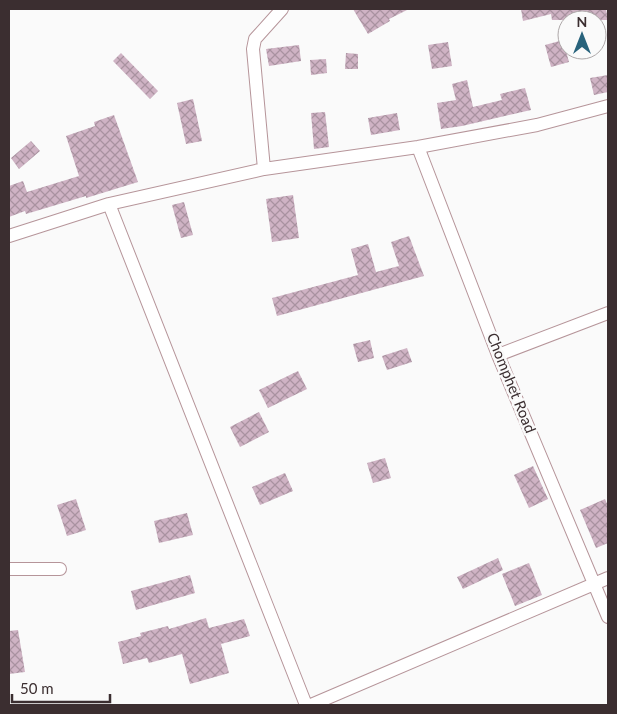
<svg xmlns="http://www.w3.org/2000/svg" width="617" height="714" viewBox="0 0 617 714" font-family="Lato,sans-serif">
<defs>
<pattern id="building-cross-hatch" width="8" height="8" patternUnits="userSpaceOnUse" patternTransform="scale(1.25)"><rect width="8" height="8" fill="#cfb3c4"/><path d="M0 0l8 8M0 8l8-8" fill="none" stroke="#a992a0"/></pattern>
</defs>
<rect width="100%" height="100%" fill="#fafafa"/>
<path fill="url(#building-cross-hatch)" d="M 353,9 L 409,9 L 389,19 L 390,21 L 368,34 Z
M 521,9 L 606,9 L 608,20 L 552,20 L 551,14 L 523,21 Z
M 563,40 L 569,62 L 551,67 L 545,45 Z
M 448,42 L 452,66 L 432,69 L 428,45 Z
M 299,45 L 301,61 L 269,66 L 266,49 Z
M 121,53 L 158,91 L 150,99 L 113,61 Z
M 346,53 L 358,54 L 358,69 L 345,69 Z
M 326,59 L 327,73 L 311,75 L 310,60 Z
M 608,75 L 608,92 L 594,95 L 590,78 Z
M 467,80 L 473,107 L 502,100 L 500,94 L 525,88 L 531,110 L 462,126 L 441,129 L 437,103 L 456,100 L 452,84 Z
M 193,99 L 202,141 L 186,144 L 177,103 Z
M 325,112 L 329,147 L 314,149 L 311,113 Z
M 397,113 L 400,130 L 371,135 L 368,118 Z
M 114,115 L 138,182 L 86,198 L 86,196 L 26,214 L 25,211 L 9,217 L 9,186 L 23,181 L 27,192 L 79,176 L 66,136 L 95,126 L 94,122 Z
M 31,141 L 40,151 L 19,169 L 11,158 Z
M 293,195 L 299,238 L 272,242 L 266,199 Z
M 184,202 L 193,235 L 181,238 L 172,205 Z
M 409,236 L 424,276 L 277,316 L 272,298 L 358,275 L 351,249 L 368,244 L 376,272 L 399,266 L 391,242 Z
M 370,340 L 374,358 L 358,362 L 353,344 Z
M 407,348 L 412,362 L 387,370 L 382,356 Z
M 298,371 L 307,389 L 268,408 L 259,390 Z
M 259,412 L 269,432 L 240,447 L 230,427 Z
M 385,458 L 391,478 L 373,483 L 367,463 Z
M 533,466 L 548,499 L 529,508 L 514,475 Z
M 285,473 L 293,491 L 260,505 L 252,487 Z
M 76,499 L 86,530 L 67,536 L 57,505 Z
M 605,499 L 608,506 L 608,543 L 596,548 L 580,510 Z
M 187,513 L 193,535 L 159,543 L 154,521 Z
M 498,558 L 503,570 L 463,589 L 457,577 Z
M 529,563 L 542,595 L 515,606 L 502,574 Z
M 190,575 L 195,593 L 136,610 L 131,591 Z
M 206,618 L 209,628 L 244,619 L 250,636 L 221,644 L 229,673 L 190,684 L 182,654 L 149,663 L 147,658 L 123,664 L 118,642 L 141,636 L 140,633 L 168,626 L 169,629 Z
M 18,630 L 25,672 L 9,674 L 9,631 Z"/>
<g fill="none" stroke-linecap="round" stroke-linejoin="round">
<g stroke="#b6959a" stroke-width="14">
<path id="minor" d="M 418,147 L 498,355 L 608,617
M 264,169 L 253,49 L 255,39 L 282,9
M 109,204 L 306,705
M 9,236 L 109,204 L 264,169 L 418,147 L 537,125 L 608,106
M 498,355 L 608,313
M 9,569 L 60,569
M 311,705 L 608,578"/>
</g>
<use href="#minor" stroke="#fff" stroke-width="12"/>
</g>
<g text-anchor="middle" stroke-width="5" stroke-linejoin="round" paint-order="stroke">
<g font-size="15" fill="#3b2e30" stroke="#fafafa">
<text transform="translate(511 383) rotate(68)" y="5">Chomphet Road</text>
</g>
</g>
<rect width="617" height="714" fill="none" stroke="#3b2e30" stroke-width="20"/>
<g transform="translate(582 35)"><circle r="24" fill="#fafafa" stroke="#aea8a9"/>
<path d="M0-4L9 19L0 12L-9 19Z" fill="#29637c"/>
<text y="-8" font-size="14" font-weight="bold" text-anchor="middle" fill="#3b2e30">N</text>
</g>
<path d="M12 694v8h98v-8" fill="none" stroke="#3b2e30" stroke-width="2.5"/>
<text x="20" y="694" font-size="15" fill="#3b2e30" stroke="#fafafa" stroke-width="4" paint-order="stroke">50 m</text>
</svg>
